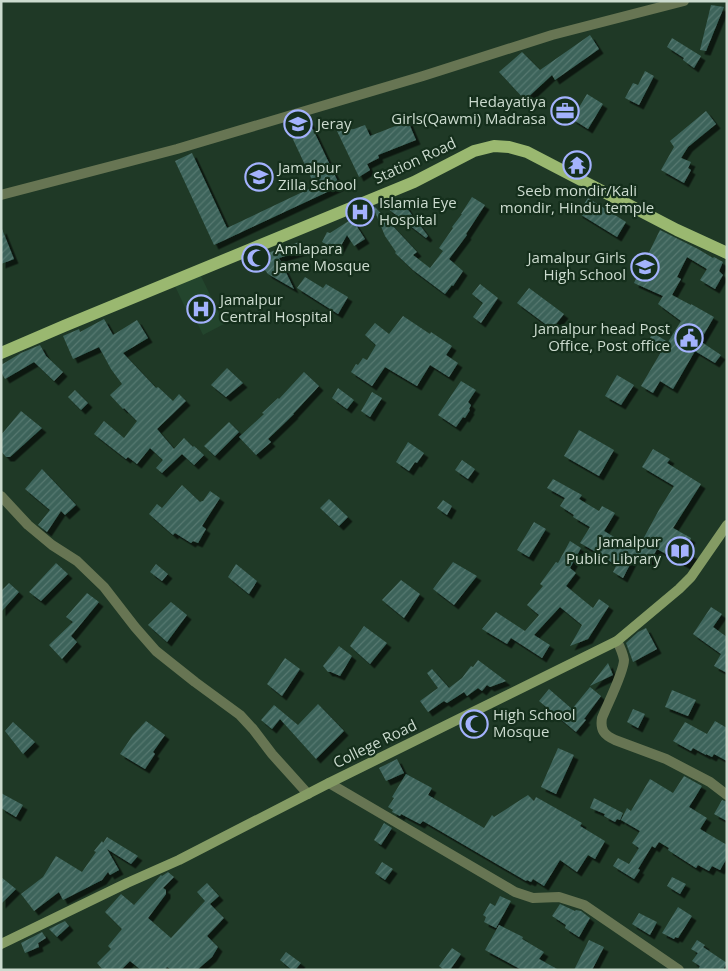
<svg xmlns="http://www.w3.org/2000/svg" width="728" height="971" viewBox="0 0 728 971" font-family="'Open Sans',sans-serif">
<defs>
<pattern id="building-hatch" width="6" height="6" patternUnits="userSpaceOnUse" patternTransform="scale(1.25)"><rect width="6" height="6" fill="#3c635a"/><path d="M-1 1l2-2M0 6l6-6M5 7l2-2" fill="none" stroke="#577971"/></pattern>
<filter id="shadow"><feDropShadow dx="4.5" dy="4.5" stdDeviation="0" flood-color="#0009"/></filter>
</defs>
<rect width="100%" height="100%" fill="#1f3926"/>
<path fill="#23452d" d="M 200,274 L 224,324 L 203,335 L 194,316 L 190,318 L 175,286 Z"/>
<path fill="url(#building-hatch)" filter="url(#shadow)" d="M 711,5 L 724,7 L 706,51 L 700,50 Z
M 590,35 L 599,49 L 555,80 L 552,75 L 525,100 L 499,72 L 522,52 L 540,70 Z
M 672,38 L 701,56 L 694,68 L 683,60 L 684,58 L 667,47 Z
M 645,71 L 654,76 L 639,105 L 625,98 L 633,83 L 638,85 Z
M 587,94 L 603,104 L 588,129 L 572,119 Z
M 706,111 L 716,124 L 688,147 L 681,158 L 691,162 L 688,168 L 691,170 L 684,183 L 661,170 L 674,147 L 670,141 Z
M 309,121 L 340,186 L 214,245 L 175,161 L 192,153 L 227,228 L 315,186 L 289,131 Z
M 408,121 L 416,140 L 378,155 L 379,158 L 367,164 L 370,170 L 359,177 L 337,131 L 354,129 L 365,125 L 370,136 Z
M 472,197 L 485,205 L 466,234 L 467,235 L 449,259 L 463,271 L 453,286 L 452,285 L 445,294 L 413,270 L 395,253 L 396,252 L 385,236 L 373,207 L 375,207 L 417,252 L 413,255 L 430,268 L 443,251 L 439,248 L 453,228 L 452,227 L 462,214 L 461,214 Z
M 588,198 L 626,222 L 617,237 L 578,213 Z
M 402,199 L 409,211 L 428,236 L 426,238 L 387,208 Z
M 358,215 L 354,222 L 365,239 L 354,246 L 347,235 L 338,251 L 322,242 L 327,232 L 330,233 Z
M 2,229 L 14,259 L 1,264 L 1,230 Z
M 660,230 L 698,249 L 713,258 L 714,257 L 723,262 L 719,271 L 723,275 L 715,289 L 700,280 L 707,269 L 687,257 L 677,277 L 681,279 L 672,295 L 691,305 L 691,304 L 714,317 L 700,341 L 721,355 L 715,363 L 695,351 L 673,389 L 660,381 L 653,393 L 641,386 L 661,352 L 646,344 L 653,333 L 668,342 L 681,321 L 658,304 L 663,296 L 634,283 Z
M 302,241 L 305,250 L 279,258 L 294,289 L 268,274 L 260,264 L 256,266 L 253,258 Z
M 305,277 L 323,288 L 326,284 L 348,297 L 338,314 L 297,288 Z
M 480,284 L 498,298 L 481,323 L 473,317 L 483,303 L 472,294 Z
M 529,288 L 564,314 L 552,329 L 517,303 Z
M 403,316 L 430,334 L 431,332 L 452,346 L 446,355 L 458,363 L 449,377 L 430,365 L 417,386 L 385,367 L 372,386 L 351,372 L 356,364 L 358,365 L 363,358 L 367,360 L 376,345 L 365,335 L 375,323 L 389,334 Z
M 104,319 L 113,335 L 137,320 L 148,338 L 123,353 L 156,388 L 158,387 L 173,401 L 179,394 L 186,401 L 157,429 L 174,449 L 184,438 L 193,447 L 194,446 L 204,455 L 194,465 L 182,454 L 162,473 L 156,468 L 163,460 L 150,448 L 137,464 L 128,457 L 126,459 L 94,434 L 104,421 L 124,438 L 137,421 L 124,408 L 123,409 L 110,395 L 122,384 L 111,369 L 99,347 L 73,359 L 63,336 L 79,329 L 80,332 Z
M 40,345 L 46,356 L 63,372 L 54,381 L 34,362 L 5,379 L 1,372 L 1,365 L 21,353 Z
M 227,368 L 243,383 L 226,397 L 211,385 Z
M 304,372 L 319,386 L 293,414 L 294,414 L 268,439 L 271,442 L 256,455 L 239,437 L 264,414 L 262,413 L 278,398 L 279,399 Z
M 617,375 L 634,385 L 621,405 L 605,396 Z
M 461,381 L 476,390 L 468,402 L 471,405 L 469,409 L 470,410 L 465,418 L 463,417 L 456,427 L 438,415 Z
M 338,388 L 354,400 L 347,409 L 332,398 Z
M 75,390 L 88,403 L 81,410 L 68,397 Z
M 372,392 L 382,398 L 370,417 L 361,411 Z
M 21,411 L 42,428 L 10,457 L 6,457 L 1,451 L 1,435 Z
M 229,422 L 239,432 L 215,456 L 204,446 Z
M 579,430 L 614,450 L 599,476 L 564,456 Z
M 408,442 L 424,453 L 417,463 L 415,462 L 409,471 L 396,462 Z
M 653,449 L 670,459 L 667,463 L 701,484 L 673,528 L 691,538 L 685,550 L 693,555 L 686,565 L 657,549 L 650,562 L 635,554 L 660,508 L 674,486 L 642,467 Z
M 462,460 L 475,469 L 468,479 L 455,470 Z
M 42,469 L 76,505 L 65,515 L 61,511 L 47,532 L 38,525 L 50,510 L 25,489 Z
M 553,479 L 582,495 L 579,499 L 599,511 L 602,506 L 615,513 L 604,531 L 629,546 L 630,544 L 637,551 L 623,578 L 613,572 L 616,566 L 603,556 L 580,543 L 590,527 L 573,517 L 574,515 L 560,506 L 565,498 L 547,488 Z
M 182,485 L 200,502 L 202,501 L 203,501 L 210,491 L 220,498 L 202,526 L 206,529 L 198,543 L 193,541 L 191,543 L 175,533 L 173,535 L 149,514 L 157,504 L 162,508 Z
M 329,499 L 348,517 L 339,526 L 320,508 Z
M 443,500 L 452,506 L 447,515 L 437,508 Z
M 534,522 L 546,529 L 529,557 L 517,550 Z
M 570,541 L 581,548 L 570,568 L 576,573 L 566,586 L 593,608 L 599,599 L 609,606 L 588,639 L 570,646 L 582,625 L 560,607 L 534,635 L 550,645 L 542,658 L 511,638 L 507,644 L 482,629 L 496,612 L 525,631 L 539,615 L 527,605 L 543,586 L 540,584 L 556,562 L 558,563 Z
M 453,562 L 477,576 L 454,605 L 433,589 Z
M 56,563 L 68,574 L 41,601 L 29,592 Z
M 156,564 L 168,574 L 162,581 L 150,572 Z
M 236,564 L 257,581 L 249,594 L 228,577 Z
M 401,580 L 420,594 L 404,618 L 382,600 Z
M 9,583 L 19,592 L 1,612 L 1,591 Z
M 87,593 L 99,602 L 71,636 L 77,642 L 62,659 L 49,645 L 73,622 L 66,617 Z
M 171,602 L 187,615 L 167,642 L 148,625 Z
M 711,607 L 722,614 L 713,627 L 727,637 L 727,673 L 714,666 L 721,654 L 693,634 Z
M 364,626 L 387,643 L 370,664 L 350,646 Z
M 646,628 L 657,649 L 633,662 L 626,643 L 638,632 Z
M 339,646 L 352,656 L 340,676 L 331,672 L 328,672 L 323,666 Z
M 285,658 L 300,669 L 282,696 L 267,684 Z
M 478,660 L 506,681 L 490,687 L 487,685 L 482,691 L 478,688 L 467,696 L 464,692 L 447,703 L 444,701 L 428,712 L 420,701 L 438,688 L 427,673 L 432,669 L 449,688 L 462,678 L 471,666 L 473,667 Z
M 608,663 L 613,675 L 590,686 Z
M 590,687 L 601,696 L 584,719 L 586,720 L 576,732 L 539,701 L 549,689 L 572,709 Z
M 672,690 L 696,700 L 688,716 L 665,707 Z
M 318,704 L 344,731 L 316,759 L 280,719 L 272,729 L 261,720 L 274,705 L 298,725 Z
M 633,709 L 645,714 L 638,728 L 627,722 Z
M 146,721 L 165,735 L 153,752 L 155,754 L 145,769 L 120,754 L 133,735 Z
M 715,721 L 727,728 L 727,761 L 714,754 L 712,757 L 706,754 L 706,755 L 693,748 L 691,751 L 673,741 L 685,722 L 707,734 Z
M 13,722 L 35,742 L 23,754 L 5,731 Z
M 558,748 L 574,755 L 556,794 L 541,787 Z
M 397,759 L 404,773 L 386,781 L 379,768 Z
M 406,774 L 432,788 L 428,795 L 484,828 L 492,815 L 494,817 L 528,795 L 534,801 L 536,797 L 582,823 L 580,826 L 605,841 L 595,859 L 588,855 L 577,872 L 560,860 L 544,886 L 533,879 L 531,882 L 527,880 L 526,881 L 423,821 L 420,824 L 401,814 L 400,816 L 392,812 L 393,810 L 388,807 L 394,798 L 392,797 Z
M 684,776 L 702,786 L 689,807 L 707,818 L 700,829 L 727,845 L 727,858 L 720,870 L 712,866 L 709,871 L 698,865 L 696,868 L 668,850 L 669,848 L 659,842 L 655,848 L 652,846 L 638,869 L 640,870 L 634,879 L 613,866 L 618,858 L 629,864 L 639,848 L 632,843 L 640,831 L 621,820 L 627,808 L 631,811 L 650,779 L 673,793 Z
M 1,793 L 23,805 L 16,817 L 1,808 Z
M 594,798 L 623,813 L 620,820 L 617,819 L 615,822 L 604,816 L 605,814 L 590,808 Z
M 722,800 L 727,802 L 727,821 L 714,814 Z
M 384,823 L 392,828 L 381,845 L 374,840 Z
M 107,837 L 138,856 L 131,864 L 107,849 L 119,870 L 110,875 L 108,872 L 102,880 L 63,900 L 59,892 L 34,911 L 21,894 L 43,877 L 56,856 L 82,872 L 96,852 L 94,851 L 102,841 L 103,843 Z
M 382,862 L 393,869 L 385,880 L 375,873 Z
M 168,872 L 174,877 L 163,888 L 166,890 L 166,894 L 148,918 L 171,938 L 205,901 L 197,892 L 207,883 L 219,896 L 210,904 L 224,918 L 207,936 L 218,947 L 212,957 L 197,970 L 172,970 L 167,967 L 165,970 L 141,970 L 130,961 L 121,970 L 103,970 L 97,963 L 111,949 L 108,946 L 122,929 L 105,912 L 121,894 L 134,905 L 161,875 L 162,876 Z
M 1,877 L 16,889 L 1,904 Z
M 672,877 L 686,884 L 680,894 L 667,886 Z
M 500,896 L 511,901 L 496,928 L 484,922 L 486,917 L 483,915 L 490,903 L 495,906 Z
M 560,904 L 575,911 L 576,910 L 581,911 L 590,918 L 579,937 L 565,928 L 566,925 L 552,916 Z
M 678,907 L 692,916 L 678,938 L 675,937 L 674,939 L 662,933 Z
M 639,913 L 657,922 L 650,935 L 632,924 Z
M 65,921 L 69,926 L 57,937 L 49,929 Z
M 499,925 L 523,937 L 522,939 L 544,952 L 539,959 L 559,970 L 522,970 L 485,950 Z
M 42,932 L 46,938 L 38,943 L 39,947 L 25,953 L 21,943 Z
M 589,940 L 604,947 L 592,970 L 574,970 Z
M 697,940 L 705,945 L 703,947 L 727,963 L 723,970 L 698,970 L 700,966 L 692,961 L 698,953 L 691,949 Z
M 452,948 L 461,954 L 450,970 L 444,970 L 439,966 Z
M 286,952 L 301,963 L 295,970 L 292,970 L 280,960 Z"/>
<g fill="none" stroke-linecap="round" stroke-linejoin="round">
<path stroke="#677553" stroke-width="10" d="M 1,195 L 177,149 L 423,76 L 552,35 L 684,1
M 1,496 L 28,525 L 52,545 L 77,561 L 104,587 L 135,627 L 156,651 L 195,682 L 240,715 L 253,729 L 272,754 L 308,794
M 617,641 C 620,647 623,653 624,660 C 624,672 607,705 602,718 C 600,730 604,735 615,740 L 666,759 L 710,782 L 727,795
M 329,783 L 515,892 L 533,898 L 559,897 L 584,905 L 679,970"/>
<path stroke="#849b64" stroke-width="10" d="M 1,944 L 127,883 L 179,860 L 329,783 L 617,641 L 679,589 L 691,577 L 727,525"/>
<path stroke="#9ab870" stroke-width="12" d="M 1,353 L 64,326 L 414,182 L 474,151 L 494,146 L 509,147 L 527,152 L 677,230 L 727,253"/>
</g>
<defs>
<g id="office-ring" transform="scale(1.4375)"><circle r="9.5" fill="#152f1c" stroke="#a3b2fd" stroke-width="1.5"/><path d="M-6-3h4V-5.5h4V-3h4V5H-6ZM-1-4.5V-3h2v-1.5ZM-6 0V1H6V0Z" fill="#a3b2fd"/></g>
<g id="school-ring" transform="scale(1.4375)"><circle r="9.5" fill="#152f1c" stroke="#a3b2fd" stroke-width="1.5"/><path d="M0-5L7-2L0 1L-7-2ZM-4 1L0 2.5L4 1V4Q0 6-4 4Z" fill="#a3b2fd"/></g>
<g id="temple-ring" transform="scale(1.4375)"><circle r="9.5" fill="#152f1c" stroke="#a3b2fd" stroke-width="1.5"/><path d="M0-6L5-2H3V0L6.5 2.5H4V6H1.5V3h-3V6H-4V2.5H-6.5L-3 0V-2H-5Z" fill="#a3b2fd"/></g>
<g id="hospital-ring" transform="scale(1.4375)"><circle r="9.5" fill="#152f1c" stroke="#a3b2fd" stroke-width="1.5"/><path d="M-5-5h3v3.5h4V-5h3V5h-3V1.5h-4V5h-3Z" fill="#a3b2fd"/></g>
<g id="mosque-ring" transform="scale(1.4375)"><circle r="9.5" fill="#152f1c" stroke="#a3b2fd" stroke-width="1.5"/><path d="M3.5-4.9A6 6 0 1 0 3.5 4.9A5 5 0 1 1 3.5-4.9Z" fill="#a3b2fd"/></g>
<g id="civic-ring" transform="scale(1.4375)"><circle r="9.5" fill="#152f1c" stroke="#a3b2fd" stroke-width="1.5"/><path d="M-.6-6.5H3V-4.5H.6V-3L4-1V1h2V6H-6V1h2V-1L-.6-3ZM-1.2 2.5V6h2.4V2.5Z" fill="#a3b2fd"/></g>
<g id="library-ring" transform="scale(1.4375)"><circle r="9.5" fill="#152f1c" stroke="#a3b2fd" stroke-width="1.5"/><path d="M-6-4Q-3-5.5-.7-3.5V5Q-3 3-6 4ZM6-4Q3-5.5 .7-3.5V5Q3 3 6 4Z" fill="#a3b2fd"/></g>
</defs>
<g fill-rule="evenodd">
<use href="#office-ring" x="565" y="111"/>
<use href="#school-ring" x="298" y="124"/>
<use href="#temple-ring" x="577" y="165"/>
<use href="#school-ring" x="259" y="177"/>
<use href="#hospital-ring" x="360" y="212"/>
<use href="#mosque-ring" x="256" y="258"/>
<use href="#school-ring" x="645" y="267"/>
<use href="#hospital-ring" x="201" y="309"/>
<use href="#civic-ring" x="689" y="338"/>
<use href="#library-ring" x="680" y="551"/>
<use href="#mosque-ring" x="474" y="724"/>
</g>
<g text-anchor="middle" stroke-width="4.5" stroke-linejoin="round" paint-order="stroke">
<g font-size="15" fill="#ccdbcf" stroke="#152f1c" text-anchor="start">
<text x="546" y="107" text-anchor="end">Hedayatiya<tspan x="546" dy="17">Girls(Qawmi) Madrasa</tspan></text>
<text x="317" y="129">Jeray</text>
<text x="278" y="173">Jamalpur<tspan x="278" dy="17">Zilla School</tspan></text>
<text x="577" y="196" text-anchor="middle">Seeb mondir/Kali<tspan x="577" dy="17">mondir, Hindu temple</tspan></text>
<text x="379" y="208">Islamia Eye<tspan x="379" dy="17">Hospital</tspan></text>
<text x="275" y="254">Amlapara<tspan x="275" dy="17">Jame Mosque</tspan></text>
<text x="626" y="263" text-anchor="end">Jamalpur Girls<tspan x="626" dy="17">High School</tspan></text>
<text x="220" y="305">Jamalpur<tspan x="220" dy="17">Central Hospital</tspan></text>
<text x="670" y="334" text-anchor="end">Jamalpur head Post<tspan x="670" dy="17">Office, Post office</tspan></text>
<text x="661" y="547" text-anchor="end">Jamalpur<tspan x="661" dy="17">Public Library</tspan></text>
<text x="493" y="720">High School<tspan x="493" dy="17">Mosque</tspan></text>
</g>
<g font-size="15" fill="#ccdbcf" stroke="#152f1c">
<text transform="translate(415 161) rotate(-25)" y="5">Station Road</text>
<text transform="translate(375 744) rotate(-26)" y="5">College Road</text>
</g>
</g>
<rect width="728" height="971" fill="none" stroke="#ccdbcf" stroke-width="5"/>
</svg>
